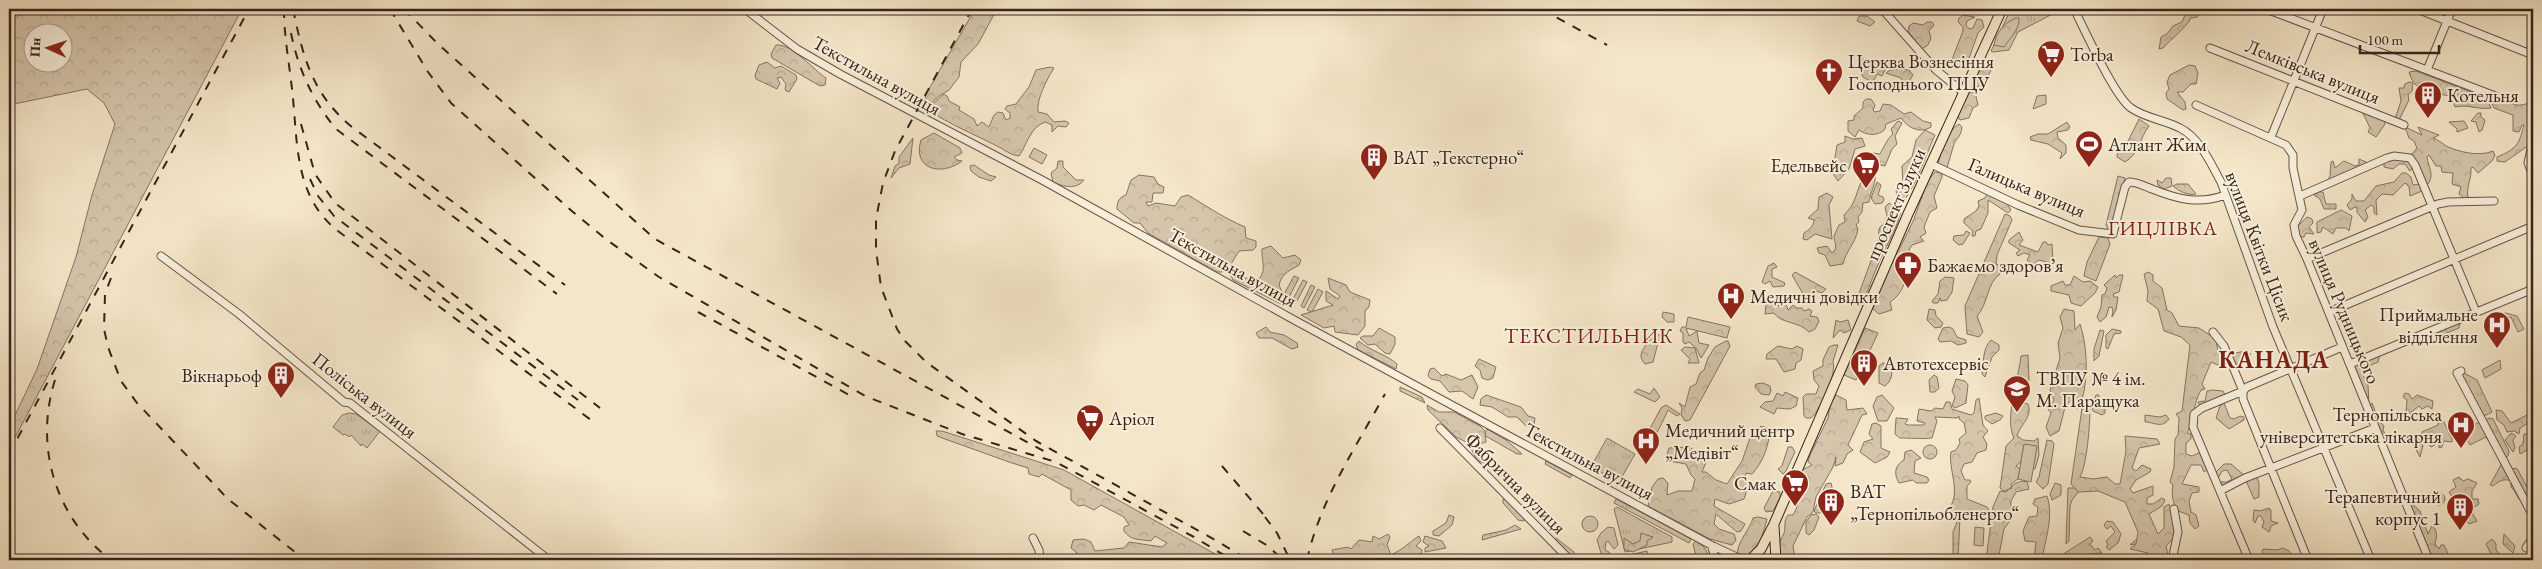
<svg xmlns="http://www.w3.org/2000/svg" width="2542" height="569" viewBox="0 0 2542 569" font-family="'EB Garamond',serif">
<defs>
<pattern id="grass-tufts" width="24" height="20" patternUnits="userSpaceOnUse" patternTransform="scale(1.25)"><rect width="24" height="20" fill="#d4c5ab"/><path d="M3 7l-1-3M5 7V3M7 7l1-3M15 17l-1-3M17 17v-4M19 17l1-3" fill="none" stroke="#b7a993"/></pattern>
<pattern id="forest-crowns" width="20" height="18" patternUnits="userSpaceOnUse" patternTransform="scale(1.25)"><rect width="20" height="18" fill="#d4c5ab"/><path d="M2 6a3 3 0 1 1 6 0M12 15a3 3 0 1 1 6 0" fill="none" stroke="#b7a993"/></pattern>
</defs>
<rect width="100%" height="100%" fill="#f4e6c8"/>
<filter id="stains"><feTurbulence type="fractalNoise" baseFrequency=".004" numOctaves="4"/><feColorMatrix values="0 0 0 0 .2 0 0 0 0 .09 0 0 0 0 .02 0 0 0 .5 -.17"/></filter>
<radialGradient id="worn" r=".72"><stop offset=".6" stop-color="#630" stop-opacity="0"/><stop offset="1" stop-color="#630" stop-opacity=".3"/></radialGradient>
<path fill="url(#grass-tufts)" stroke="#857464" d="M 2011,9 L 2062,9 L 2018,32 L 2009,50 L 1993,52 L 1991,51 Z
M 1034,148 L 1047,155 L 1042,164 L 1029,157 Z
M 2118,176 L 2125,178 L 2112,226 L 2108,229 L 2106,225 Z
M 1294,276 L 1299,278 L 1288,299 L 1283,296 Z
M 1303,280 L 1307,282 L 1296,303 L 1292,301 Z
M 1311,285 L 1315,287 L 1304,308 L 1301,306 Z
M 1318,289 L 1323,292 L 1312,312 L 1307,310 Z
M 2505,313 L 2517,316 L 2524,329 L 2518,332 L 2511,317 L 2503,321 L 2500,315 Z
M 2462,372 L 2477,380 L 2492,412 L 2482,417 L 2459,373 Z
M 349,413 L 356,414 L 380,431 L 367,448 L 362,444 L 361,446 L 351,435 L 349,437 L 345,434 L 343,435 L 333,427 L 342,415 Z
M 2490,418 L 2493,419 L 2509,451 L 2508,456 L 2504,458 L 2484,420 Z
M 2482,421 L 2493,444 L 2491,445 L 2486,437 L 2470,445 L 2464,434 L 2465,429 Z
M 1487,429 L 1506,440 L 1522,454 L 1517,454 L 1484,435 Z
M 1607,438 L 1635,454 L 1619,482 L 1591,467 Z
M 1546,461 L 1572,475 L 1570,478 L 1545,464 Z
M 2068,488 L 2102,488 L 2125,495 L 2144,542 L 2130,545 L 2140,536 L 2125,499 L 2101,489 L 2079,491 L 2072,500 L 2070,506 L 2069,541 L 2066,544 Z
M 1616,499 L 1691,539 L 1689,543 L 1614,503 Z
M 1617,507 L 1672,537 L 1672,542 L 1625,552 L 1614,509 Z
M1582 524a8 8 0 1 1 16 0a8 8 0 1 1-16 0Z
M 2107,521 L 2113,522 L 2121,534 L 2118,543 L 2109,550 L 2106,547 L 2108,545 L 2106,541 L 2115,532 L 2111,526 L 2107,529 L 2104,525 Z
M 2090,537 L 2093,541 L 2090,544 L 2095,550 L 2098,548 L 2102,553 L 2063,557 L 2065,553 Z
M 2492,539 L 2496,544 L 2496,550 L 2503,558 L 2494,560 L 2486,544 Z
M 1696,541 L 1704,547 L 1711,560 L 1697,560 L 1693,544 Z
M 1647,551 L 1649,560 L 1626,560 L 1625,556 Z"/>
<path fill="url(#forest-crowns)" stroke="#857464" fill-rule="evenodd" d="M 24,9 L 242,9 L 9,449 L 9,428 L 37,369 L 76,257 L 92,195 L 115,124 L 104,103 L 87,89 L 9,105 L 9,25 ZM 32,32 L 62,32 L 62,62 L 32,62 Z
M 975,9 L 997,9 L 978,44 L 961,62 L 959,77 L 949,90 L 939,96 L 927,107 L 924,103 L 926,94 Z
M 2193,9 L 2205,9 L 2197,17 L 2191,18 C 2184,30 2173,37 2163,48 L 2159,49 L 2161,37 L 2167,34 L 2173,26 L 2182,22 L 2186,13 Z
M 1963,15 L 1975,17 L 1967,21 L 1966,26 L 1970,29 L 1973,28 L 1977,19 L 1982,20 L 1984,27 L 1978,33 L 1968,61 L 1962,68 L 1955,68 L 1951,62 L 1963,31 L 1963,27 L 1958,22 L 1959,18 Z
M 1859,16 L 1867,16 L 1875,22 L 1870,26 L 1857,21 Z
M 2016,18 L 2019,18 C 2020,29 2010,38 2004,47 L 1994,45 C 1996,32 2004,23 2016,18 Z
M 1927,22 L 1932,22 L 1934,25 L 1929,31 L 1931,38 L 1928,45 L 1922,49 L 1908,31 L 1909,26 L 1913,23 L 1923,25 Z
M 776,45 C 791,43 815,71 826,78 L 825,85 L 820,86 L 772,58 L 771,54 Z
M 1863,59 L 1887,66 L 1882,76 L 1877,74 L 1874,80 L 1870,81 L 1863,77 L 1860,70 Z
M 767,62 L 775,68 L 781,66 L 796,75 L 797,79 L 789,92 L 785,90 L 786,84 L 781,77 L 777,78 L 780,83 L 777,89 L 756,79 L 755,75 L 759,65 Z
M 1986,63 L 1992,68 L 1984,84 L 1975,88 L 1973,82 L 1975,69 Z
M 2189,65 L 2195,66 L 2198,73 L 2196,84 L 2191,84 L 2183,92 L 2177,92 L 2185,102 L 2186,109 L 2183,110 L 2167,99 L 2166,93 L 2169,89 L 2167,82 L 2170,75 Z
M 1050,67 L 1054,68 C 1047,79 1036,100 1038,112 L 1047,114 L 1054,122 L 1065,121 L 1069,123 L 1066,127 L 1058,126 L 1052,132 L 1052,125 L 1045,122 C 1030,127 1027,145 1019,156 C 1010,155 1005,150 997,146 C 974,134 950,125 927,109 L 944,94 L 947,96 L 949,101 L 960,107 L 959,110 L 974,119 L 977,126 L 982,122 L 989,127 L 994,115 L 998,112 L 1003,113 L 1006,120 L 1010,118 L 1010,113 L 1005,109 L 1007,106 L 1016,104 L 1029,87 L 1036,70 Z
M 1902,69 L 1909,70 L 1913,75 L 1906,86 L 1903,84 L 1901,78 L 1886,73 L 1890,70 Z
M 2416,71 L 2474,93 L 2485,94 L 2491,108 C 2478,110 2468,104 2455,107 L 2452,97 C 2434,91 2416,96 2409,72 Z
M 2409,82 L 2413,83 L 2412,91 L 2408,95 L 2409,100 L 2399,120 L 2395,119 L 2401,101 L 2399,88 L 2404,88 L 2405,84 Z
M 1970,92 L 1975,92 L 1978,105 L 1973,108 L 1969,118 L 1960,120 L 1957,115 L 1965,96 Z
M 2046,95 L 2046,104 L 2033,109 L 2037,96 Z
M 2492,98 C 2502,97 2508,103 2517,105 C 2523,106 2527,102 2533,104 L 2533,135 L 2529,145 L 2505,162 L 2497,161 L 2497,157 C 2517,149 2519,144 2524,125 L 2522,125 L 2519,132 L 2513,131 L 2513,115 L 2494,108 L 2491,101 Z
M 1866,99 L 1871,99 L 1875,105 L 1873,110 L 1875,112 L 1880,111 L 1883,104 L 1891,105 L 1904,114 L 1911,112 L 1923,121 L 1931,123 L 1931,127 C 1920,134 1908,128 1901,118 L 1886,124 L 1885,129 C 1879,136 1867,136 1859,130 L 1855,137 L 1848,131 L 1848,121 L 1854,120 L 1854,116 L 1863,108 L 1863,102 Z
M 2363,113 L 2384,121 L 2385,124 L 2376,137 L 2368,132 L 2370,128 Z
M 2478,113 L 2481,113 L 2481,117 L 2485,120 L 2482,130 L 2479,132 L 2476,122 L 2471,121 Z
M 2139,119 L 2149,126 C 2139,139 2140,153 2125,162 L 2117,157 L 2118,148 L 2128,141 Z
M 1898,121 L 1902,123 L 1895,136 L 1897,144 L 1892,149 L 1885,166 L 1873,163 L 1867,173 L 1870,156 L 1873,153 L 1880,154 C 1882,150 1889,136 1893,134 L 1891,129 Z
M 2464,121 L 2468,128 L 2457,132 L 2457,129 L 2449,122 Z
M 2067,122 L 2070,127 L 2068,130 L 2057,132 L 2058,138 L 2066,145 L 2066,153 L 2060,159 L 2062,153 L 2048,144 L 2031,140 L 2030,137 L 2038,134 L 2048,134 Z
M 1959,124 L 1962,127 C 1961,137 1957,137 1954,144 C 1951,153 1949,162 1946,171 L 1938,166 C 1940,153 1946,131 1959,124 Z
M 2405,127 L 2422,135 L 2418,127 L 2439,135 L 2433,138 C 2438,140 2442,143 2446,146 C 2459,152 2479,157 2493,151 L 2495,155 L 2492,161 L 2478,173 L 2473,167 L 2471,168 C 2472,178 2466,186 2468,197 L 2474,199 L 2462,202 L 2463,197 L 2459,194 L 2461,187 L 2452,184 L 2453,173 L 2442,172 L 2441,166 L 2436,166 L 2429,155 L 2427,157 C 2428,167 2435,174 2428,184 L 2424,182 L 2412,154 L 2417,148 L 2414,141 L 2409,138 Z
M 1925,130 L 1935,135 C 1929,147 1910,203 1899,203 L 1896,191 L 1903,186 L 1902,166 L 1912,157 L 1916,140 Z
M 934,133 L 960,148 L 962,153 L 954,157 L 957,160 L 962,161 C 941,177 912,169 921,140 Z
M 1845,136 L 1853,139 L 1862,138 L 1865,146 L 1855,149 L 1849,169 L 1838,181 L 1832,172 L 1826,171 L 1834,164 L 1837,145 L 1845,142 Z
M 913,138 L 910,164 L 899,168 L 891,178 L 895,166 L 899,163 L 899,157 Z
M 2359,159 L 2366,162 L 2366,166 L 2327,182 L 2330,176 L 2331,162 L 2333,161 L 2335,168 L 2344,161 L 2355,166 L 2359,165 Z
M 2390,159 L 2410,159 L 2413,166 L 2410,171 L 2405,164 L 2399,164 L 2393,169 L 2384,167 L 2384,162 Z
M 1058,161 L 1063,161 L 1063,167 L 1076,180 L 1084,180 C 1076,190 1064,187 1053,182 L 1051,173 L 1057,168 Z
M 974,165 L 989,175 L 996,177 L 991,181 L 979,177 L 971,171 L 970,166 Z
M 1935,172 L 1942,173 L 1942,177 L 1934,196 L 1937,208 L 1930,212 L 1924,227 L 1926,233 L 1920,237 L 1924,241 L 1912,245 L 1909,250 L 1913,254 C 1910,270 1904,294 1890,302 L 1892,310 L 1879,314 L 1873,309 L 1874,304 L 1888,273 L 1890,264 L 1899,250 L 1914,219 L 1927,182 Z
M 2402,173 L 2406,173 L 2411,177 L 2413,185 L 2420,184 L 2422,191 L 2410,196 L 2409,187 L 2405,183 L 2393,195 L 2382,194 L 2376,200 L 2377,215 L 2374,213 L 2374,207 L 2371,205 L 2365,210 L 2368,217 L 2365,222 L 2357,212 L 2357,208 L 2355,207 L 2350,210 L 2347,205 L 2352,199 L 2352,194 L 2356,201 L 2364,201 L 2376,186 L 2394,182 Z
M 1870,174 L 1875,176 C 1876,184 1870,193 1869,202 L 1863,203 L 1862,212 L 1858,217 L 1859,222 L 1856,225 L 1858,229 C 1855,245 1846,250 1843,264 L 1830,266 L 1825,255 L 1819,253 L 1817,248 L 1827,246 L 1832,253 C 1839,247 1834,243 1834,236 L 1839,225 L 1845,222 L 1844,215 C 1857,203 1856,190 1864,176 Z
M 1139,175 L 1154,177 L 1158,184 L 1164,187 L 1163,193 L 1153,193 L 1152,202 L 1146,202 L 1148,206 L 1156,203 L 1175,206 L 1181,197 L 1188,195 C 1208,207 1224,218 1245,227 L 1246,238 L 1256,241 L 1256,247 L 1253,250 L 1239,251 L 1231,264 L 1222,272 L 1217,272 L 1148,233 L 1140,223 L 1134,223 L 1117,209 C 1117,202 1119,197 1126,195 L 1131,180 Z
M 2166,178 L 2171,178 L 2172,186 L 2164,189 L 2158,185 L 2157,180 L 2162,183 Z
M 1877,182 L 1881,185 L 1878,195 L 1883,197 L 1884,200 L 1882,203 L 1875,204 L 1871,198 Z
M 2177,184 L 2188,184 L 2196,194 C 2189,196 2178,191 2173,186 Z
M 2319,192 L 2323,192 L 2326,204 L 2336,204 L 2336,209 L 2324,209 L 2320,199 L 2314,195 Z
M 1827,193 L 1833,197 L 1829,205 L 1832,239 L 1815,234 L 1807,240 L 1803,239 L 1804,233 C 1809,230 1814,226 1814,220 L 1808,218 L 1818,209 L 1819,197 Z
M 1987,194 L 2006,202 L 2011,210 L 2008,213 L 1988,200 L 1988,213 L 1981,229 L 1976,231 L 1975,236 L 1972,236 L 1973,231 L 1964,223 L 1964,219 L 1976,211 L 1979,206 L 1978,201 L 1985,198 Z
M 1889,203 L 1901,212 C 1895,232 1885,248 1877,267 C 1871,280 1868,294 1859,307 L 1856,304 C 1862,282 1872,261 1878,240 C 1880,233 1876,228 1884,224 L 1887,216 L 1885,207 Z
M 2341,210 L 2352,216 L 2349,231 L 2346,228 L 2336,228 L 2333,234 L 2323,227 L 2321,232 L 2317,233 L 2317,222 Z
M 2005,214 L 2010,216 L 2012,220 L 1997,255 L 1996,264 L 2000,266 L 2000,274 C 1987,282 1988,305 1977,316 L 1983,332 L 1979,337 L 1967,334 L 1965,306 Z
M 2307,217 L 2312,219 L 2313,223 L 2309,227 L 2314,234 L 2306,233 L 2304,237 L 2301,237 L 2296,228 Z
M 1966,231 L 1970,233 L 1963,244 L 1959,245 L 1953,240 L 1954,236 L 1964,235 Z
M 2019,232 L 2023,240 L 2019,245 L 2038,252 L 2043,242 L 2046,242 L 2048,245 L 2052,244 L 2053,261 L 2050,263 L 2039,260 L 2033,264 L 2027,260 L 2030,255 L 2024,253 L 2018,256 L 2016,253 L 2020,250 L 2009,243 L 2009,240 Z
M 2099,237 L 2108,238 L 2110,244 L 2096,281 L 2084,276 L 2087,262 Z
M 1271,246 L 1283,258 L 1295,255 L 1301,260 L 1299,265 C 1289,271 1282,273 1279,285 L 1282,292 L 1281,304 L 1233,280 L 1230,274 L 1257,281 C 1268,271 1261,261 1262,249 Z
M 1774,263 L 1777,267 L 1772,269 L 1772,277 L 1785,283 L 1784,286 L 1773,287 L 1770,281 L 1765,284 L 1762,282 L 1768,266 Z
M 1795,272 L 1826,289 L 1822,293 L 1816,291 L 1809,295 L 1803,294 L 1792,275 Z
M 2149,272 L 2153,275 L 2153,281 L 2162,288 L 2167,310 L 2172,313 L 2179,326 L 2199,328 L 2216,339 L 2218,352 L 2225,356 L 2244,351 L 2251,354 L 2232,367 L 2229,364 L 2220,366 L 2211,362 L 2202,384 L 2205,389 L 2201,390 C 2193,404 2194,419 2187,433 L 2191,434 L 2191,439 L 2186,443 L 2186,454 L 2192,456 L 2201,452 L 2207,470 L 2204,472 L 2201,465 L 2191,465 L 2182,484 L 2199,487 L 2199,492 L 2192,493 L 2189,501 L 2191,512 L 2196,515 L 2199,526 L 2195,529 L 2190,523 L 2189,515 L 2178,511 C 2173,504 2171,494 2173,485 L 2170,482 L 2174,467 L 2175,439 L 2178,435 L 2179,418 L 2176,414 L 2182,411 L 2190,345 L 2181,337 L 2164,331 L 2158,309 L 2147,301 L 2148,291 L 2144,274 Z
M 2115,275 L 2116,278 L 2119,275 L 2123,275 L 2119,292 L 2113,294 L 2114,297 L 2118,297 L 2116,310 L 2112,317 L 2113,308 L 2109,307 L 2106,317 L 2100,322 L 2097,317 L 2101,307 L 2102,295 L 2105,294 L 2107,288 L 2104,285 Z
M 2074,276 L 2083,282 L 2090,281 L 2098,287 L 2095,293 L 2081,306 L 2071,303 L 2069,295 L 2051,291 L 2051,286 L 2063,281 L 2065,285 L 2070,285 Z
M 1945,277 L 1954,278 L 1952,292 L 1947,300 L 1941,301 L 1940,298 L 1938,303 L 1933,303 L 1932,301 L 1938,294 L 1940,281 Z
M 1328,278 L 1346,285 L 1350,292 L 1370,300 L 1369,307 L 1365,311 L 1365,326 L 1358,335 L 1335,332 L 1334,326 L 1324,328 L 1301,315 L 1333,305 L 1326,301 L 1326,291 L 1338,299 L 1340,296 L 1330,289 Z
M 1769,303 L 1776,306 L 1786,304 L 1788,310 L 1793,305 L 1797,308 L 1802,308 L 1804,311 L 1809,309 L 1812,311 L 1810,316 L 1817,317 L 1819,321 L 1815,329 L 1809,332 C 1799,321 1781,324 1774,313 L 1765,314 L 1766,305 Z
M 1929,309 L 1935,310 L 1936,316 L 1943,323 L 1941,327 L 1935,328 L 1927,320 Z
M 2064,309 L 2074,311 L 2075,330 L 2080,324 C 2088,349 2089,384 2079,408 L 2076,409 L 2071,400 L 2065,407 L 2059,431 L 2050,436 L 2046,427 L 2051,413 L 2048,409 L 2054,400 L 2050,390 L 2060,358 L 2058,343 L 2063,328 L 2060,317 Z
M 1663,312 L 1674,314 L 1674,322 L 1667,322 L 1662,317 Z
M 1688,317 L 1730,327 L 1727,338 L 1686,328 L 1689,336 L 1697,331 L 1699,343 L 1709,345 L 1701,358 L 1696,348 L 1689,342 L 1685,344 L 1683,342 L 1683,333 L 1680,331 L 1682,327 L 1686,327 Z
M 1836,320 L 1840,322 L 1848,320 L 1851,330 L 1844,333 L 1840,330 L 1833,338 Z
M 2460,321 L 2459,328 L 2442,335 L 2436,333 Z
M 1266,327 L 1270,332 L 1284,335 L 1297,343 L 1298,347 L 1292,349 L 1272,338 L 1259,338 L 1256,333 Z
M 1949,327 L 1953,329 L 1957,337 L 1966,340 L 1966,343 L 1958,345 L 1951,341 L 1940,342 L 1938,339 L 1943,328 Z
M 1379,328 L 1395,337 L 1395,344 L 1390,354 L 1385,353 L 1375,344 L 1368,345 L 1360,338 L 1363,336 L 1373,336 Z
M 1865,328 L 1878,333 L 1856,380 L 1844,375 Z
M 2112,329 L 2121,331 L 2121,333 L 2114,334 L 2108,349 L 2106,348 L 2106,335 Z
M 2100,330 L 2104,331 L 2099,356 L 2094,361 L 2094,349 Z
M 1652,335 L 1665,335 L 1665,339 L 1658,343 L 1653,362 L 1645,364 C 1634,352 1649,346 1652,335 Z
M 1991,340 L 1999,345 L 1999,350 L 1992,357 L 1985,377 L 1982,374 C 1984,363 1982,349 1991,340 Z
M 1359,341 C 1370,351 1386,354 1397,364 L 1396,369 L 1358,350 L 1356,344 Z
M 1726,341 L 1728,341 L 1730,346 L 1690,420 L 1685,421 L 1681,415 L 1682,408 L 1679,403 L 1685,407 L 1690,387 L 1696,384 L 1700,373 L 1704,370 L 1708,358 L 1715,347 Z
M 1834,345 L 1838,345 L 1833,361 C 1837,373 1821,409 1811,418 L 1806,418 L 1804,416 L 1803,397 L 1806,394 L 1816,394 L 1819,386 L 1814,380 L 1813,371 L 1823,366 L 1823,360 L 1829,347 Z
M 1778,346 L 1792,349 L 1797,346 L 1803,349 L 1801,360 L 1796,363 L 1795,369 L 1784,372 L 1776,359 L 1766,359 L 1767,354 Z
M 1685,347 L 1695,348 L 1699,363 L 1688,363 L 1690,359 L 1681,350 Z
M 2380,354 L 2378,362 L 2371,365 L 2363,375 L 2368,385 L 2369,405 L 2352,374 L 2353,363 Z
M 2028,355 L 2029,380 L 2025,386 L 2028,391 L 2022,402 L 2028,404 C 2033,417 2020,425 2017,436 L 2023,440 L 2034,441 L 2038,438 L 2039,455 L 2035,469 L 2031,469 L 2027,446 L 2023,449 L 2021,462 L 2016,466 L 2020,469 L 2018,479 L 2011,484 L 2012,488 L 2004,491 L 2000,488 L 2006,446 L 2014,438 C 2004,418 2019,377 2021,356 Z
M 1479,359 L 1496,367 L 1493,378 L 1488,380 L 1482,378 L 1480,370 L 1475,366 Z
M 2500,360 L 2501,369 L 2485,378 L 2482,370 Z
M 1883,363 L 1891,364 C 1893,372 1892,381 1885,386 L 1879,383 L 1879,366 Z
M 1434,368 L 1442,376 L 1446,374 L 1461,380 L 1472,375 L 1478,387 L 1473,399 L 1462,391 L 1449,392 L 1440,381 L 1431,379 L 1428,376 L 1430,369 Z
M 1934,375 L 1937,377 L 1939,388 L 1935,392 L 1930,392 L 1929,380 Z
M 1956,379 L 1965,381 L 1968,385 L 1966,403 L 1955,408 L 1952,406 L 1955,397 L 1952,391 Z
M 1763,383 L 1770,386 L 1771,391 L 1769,395 L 1761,394 L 1755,387 L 1756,384 Z
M 1400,387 L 1422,397 L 1425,403 L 1400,391 Z
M 1654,388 L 1660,397 L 1655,402 L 1634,392 L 1638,389 L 1650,394 Z
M 2213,390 L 2223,391 L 2225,395 L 2200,407 L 2198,402 L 2205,401 L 2207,391 Z
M 1785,392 L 1798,398 L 1796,406 L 1790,409 L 1777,408 L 1774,414 L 1760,407 L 1765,402 L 1773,401 L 1777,393 L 1783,396 Z
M 2405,393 L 2409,394 L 2412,399 L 2417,395 L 2433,401 L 2432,409 L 2428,406 L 2422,409 L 2419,406 L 2409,414 L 2406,412 L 2407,400 L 2403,397 Z
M 1486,395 L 1521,407 L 1528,416 L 1535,418 L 1534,425 L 1526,426 L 1517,417 L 1508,417 L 1492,407 L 1480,405 L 1481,399 Z
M 1836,395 L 1846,400 L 1847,410 L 1863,408 L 1867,414 L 1862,415 L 1848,445 L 1853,450 L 1847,454 L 1843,463 L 1835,466 L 1836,457 L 1833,467 L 1816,497 L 1813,512 L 1807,517 L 1793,546 L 1795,559 L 1782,560 C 1776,548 1779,544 1784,533 C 1786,529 1783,521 1788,515 L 1793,515 C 1802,501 1797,486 1802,470 L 1812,465 L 1808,462 L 1809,457 L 1828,418 L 1830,405 Z
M 1882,395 L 1894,408 L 1887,421 L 1878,421 L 1873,406 L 1877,397 Z
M 2096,395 L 2099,395 L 2099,405 L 2105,409 L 2105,413 L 2102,415 L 2093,411 L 2092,406 Z
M 1979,398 L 1983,425 L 1988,431 L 1983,437 L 1987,444 L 1986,450 L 1977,453 L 1972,462 L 1964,464 L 1961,471 L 1965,480 L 1970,480 L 1971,482 L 1967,486 L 1967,499 L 1987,507 L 1989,510 L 1988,513 L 1960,517 L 1958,560 L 1953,560 L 1953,532 L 1959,517 L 1953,517 L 1950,507 C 1961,491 1948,469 1951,452 L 1956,450 L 1960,443 L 1959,439 L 1966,433 L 1964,423 L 1959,419 L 1959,416 L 1957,418 L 1935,417 L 1937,421 L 1932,438 C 1928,439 1905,438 1900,438 L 1895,434 L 1896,418 L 1908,419 L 1905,424 L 1908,425 L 1924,425 L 1925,423 L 1917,421 L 1919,409 L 1931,411 L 1935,408 L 1943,409 L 1946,402 L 1950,402 L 1952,409 L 1971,415 L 1974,413 L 1976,400 Z
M 2224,403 L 2230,418 L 2234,419 L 2240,416 L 2244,417 L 2244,420 L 2229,429 L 2216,418 L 2220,406 Z
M 2372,403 L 2379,421 L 2384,426 L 2383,430 L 2388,439 L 2383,443 L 2370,406 Z
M 1427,405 L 1439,412 L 1454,412 L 1480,426 L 1485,431 L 1486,442 L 1480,444 L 1479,448 L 1486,464 L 1477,460 L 1468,443 L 1456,437 L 1428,410 Z
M 1666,405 L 1680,414 L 1677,416 L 1668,410 C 1664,419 1649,451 1643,453 L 1640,447 L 1661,408 Z
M 2086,406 L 2090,409 C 2090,424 2087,465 2080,477 L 2093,479 L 2107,477 L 2115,484 L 2120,484 L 2126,451 L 2125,436 L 2157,439 L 2160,444 L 2139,448 L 2132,468 L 2136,471 L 2142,465 L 2151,469 L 2150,472 L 2136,480 L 2130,489 L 2133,493 L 2153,486 L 2153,495 L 2147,498 L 2147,504 L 2153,504 L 2162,498 L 2165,500 L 2162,506 L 2149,514 L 2158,534 L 2164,528 L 2164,507 L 2169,504 L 2173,519 L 2175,536 L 2166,546 L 2169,560 L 2144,560 L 2148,553 L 2130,549 L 2136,544 L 2138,532 L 2125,502 L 2098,491 L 2078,492 L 2071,484 L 2082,408 Z
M 2496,410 L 2502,411 L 2511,423 L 2533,412 L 2533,420 L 2520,428 L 2519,434 L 2514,431 L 2507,432 L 2504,425 L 2497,420 Z
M 1996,413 L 2003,416 L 2000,420 L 1992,424 L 1985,419 L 1985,416 Z
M 2145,415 L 2160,417 L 2166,415 L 2169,419 C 2162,429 2154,422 2145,422 Z
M 2438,418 L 2442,418 L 2452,439 L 2452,442 L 2444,441 L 2442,447 L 2439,448 L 2439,437 L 2435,439 L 2435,445 L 2431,447 L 2422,435 L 2422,432 L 2438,425 Z
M 1876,423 L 1881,426 L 1881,448 L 1890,452 L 1887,457 L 1875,463 L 1860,452 L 1864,442 L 1873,439 L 1869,434 L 1872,424 Z
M 1761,426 L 1770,429 C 1769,446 1763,462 1752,474 L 1746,473 L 1745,477 L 1749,483 L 1744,499 L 1729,504 L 1715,499 L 1714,506 L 1745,524 L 1741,531 L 1737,532 L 1716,514 L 1714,524 L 1719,529 L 1734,534 L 1736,540 L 1732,545 L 1710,539 L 1648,506 L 1652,487 L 1658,479 L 1663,478 L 1668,483 L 1667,495 L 1678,491 L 1692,491 L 1695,479 L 1691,475 L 1686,464 L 1669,461 L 1666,458 L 1669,448 L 1690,447 L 1706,462 L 1702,472 L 1706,472 L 1716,480 L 1727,484 L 1742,461 L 1750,438 Z
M 936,431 L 942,431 L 1064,470 L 1226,560 L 1045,560 L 1052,557 L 1073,558 L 1077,553 L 1071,548 L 1073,540 L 1084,539 L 1091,542 L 1095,551 L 1124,548 L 1129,542 L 1162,547 L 1167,543 L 1155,536 L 1151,541 C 1139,539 1131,541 1124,531 L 1124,527 L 1129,525 L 1124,517 L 1101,505 L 1094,510 L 1084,505 L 1078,506 L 1071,500 L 1071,490 L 1042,474 L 1039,477 L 1029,474 L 1028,468 L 1009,462 L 945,439 L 937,436 Z
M 2511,433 L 2516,436 L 2513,440 L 2515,448 L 2513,452 L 2505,440 Z
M 2533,433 L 2533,451 L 2527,450 L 2520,454 L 2519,447 L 2523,444 L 2524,434 Z
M 2419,439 L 2423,446 L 2420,457 L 2411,440 Z
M 2047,440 L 2052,441 L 2054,444 L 2048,484 L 2043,489 L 2036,482 L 2039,477 Z
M1923 452a7 7 0 1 1 14 0a7 7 0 1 1-14 0Z
M 1788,447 L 1792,447 L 1795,452 L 1786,471 L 1783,474 L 1778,469 L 1782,466 Z
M 1911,450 L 1921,458 L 1915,461 L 1914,473 L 1927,477 L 1929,480 L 1927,483 L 1916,483 L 1913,480 L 1899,483 C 1894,474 1894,466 1904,460 L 1905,452 Z
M 2502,463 L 2512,469 L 2516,468 L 2518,470 L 2529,491 L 2526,496 L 2530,499 L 2529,503 C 2516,503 2519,494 2511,487 L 2511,481 C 2504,478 2499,481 2493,486 L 2490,485 Z
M 2224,464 L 2231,464 L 2245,476 L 2224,487 L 2220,484 L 2221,482 L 2227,482 L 2232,479 L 2227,470 L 2222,471 L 2217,480 L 2214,474 Z
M 2247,476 L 2256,476 L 2259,483 L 2259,497 L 2254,499 L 2247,483 Z
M 2459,477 L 2463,481 L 2468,479 L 2477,483 L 2472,491 L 2472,499 L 2478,499 L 2479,504 L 2473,508 L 2472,513 L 2477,521 L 2469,524 L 2449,492 L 2456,487 L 2453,480 Z
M 2022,481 L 2027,482 L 2029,489 L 2016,492 L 2011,501 L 2011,519 L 2004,529 L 1998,560 L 1986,560 L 1993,507 L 2000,491 L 2006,492 L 2014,484 Z
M 1831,483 C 1835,493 1826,504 1820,513 L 1816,513 L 1814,511 L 1826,484 Z
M 2055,483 L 2061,485 L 2061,495 L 2052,500 L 2050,494 Z
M 1773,491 L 1780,492 L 1780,498 L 1773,511 L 1766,512 L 1764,508 Z
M2433 499a6 6 0 1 1 12 0a6 6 0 1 1-12 0Z
M 2047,496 C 2054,517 2045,540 2042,560 L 2034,560 L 2036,542 L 2025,541 L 2023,531 L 2029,517 L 2037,516 L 2038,507 L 2033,504 L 2035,499 Z
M 1507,498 L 1524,516 L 1524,521 L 1518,520 L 1503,503 L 1503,499 Z
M 2408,500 L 2420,511 L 2428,534 L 2432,526 C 2439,531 2436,538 2435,544 L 2439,549 L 2441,545 L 2444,545 L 2451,560 L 2431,560 Z
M 2269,508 L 2271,510 L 2271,521 L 2278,523 L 2271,526 L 2269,532 L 2262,527 L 2264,522 L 2261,516 L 2258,516 L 2255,523 L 2253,520 L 2254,510 L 2260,511 Z
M 1816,514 L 1819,517 L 1814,530 L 1809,535 L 1806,533 L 1806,522 L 1811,515 Z
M 1449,515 L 1454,517 L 1452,525 L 1439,536 L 1433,535 L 1433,531 L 1446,523 Z
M 1758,517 L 1767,519 L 1761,540 L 1748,556 L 1738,556 C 1735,544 1750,530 1753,518 Z
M 1515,525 L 1521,529 L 1482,540 L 1483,535 L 1506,530 Z
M 1608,527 L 1614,528 L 1618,545 L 1614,549 L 1608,541 L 1606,542 L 1605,550 L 1609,552 L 1612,557 L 1605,558 L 1602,556 L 1597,540 L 1601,533 Z
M 1641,533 L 1653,537 L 1647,541 L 1647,545 L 1633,552 L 1624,549 L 1624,538 L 1633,544 L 1640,541 Z
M 1388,534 L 1390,537 L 1387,545 L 1391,555 C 1405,548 1407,544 1419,536 L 1421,541 L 1416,546 L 1422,550 L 1422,553 L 1406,560 L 1335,560 L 1332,550 L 1348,547 L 1351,549 L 1359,540 L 1372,542 L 1373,536 L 1379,539 Z
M 2504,534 L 2515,546 L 2513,553 L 2503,544 Z
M 1425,536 L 1442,541 L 1446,548 L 1425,552 L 1425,548 L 1429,546 L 1423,542 Z
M 1556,538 L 1574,552 L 1576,560 L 1570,557 L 1555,541 Z
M 2283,548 L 2289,551 L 2293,556 L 2291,560 L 2264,560 L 2267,559 L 2262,552 L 2263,549 L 2277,550 Z"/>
<path fill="#d4c5ab" stroke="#857464" d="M 9,9 L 25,10 L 9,25 Z
M 2024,444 L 2037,446 L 2031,482 L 2018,479 Z
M 1975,527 L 1984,528 L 1983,546 L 1974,545 Z"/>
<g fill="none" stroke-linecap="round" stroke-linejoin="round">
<g stroke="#665447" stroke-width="9">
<path id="minor" d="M 745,9 L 797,49 L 840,74 L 1042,180 L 1296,321 L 1711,545 L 1743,560
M 1882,9 L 1936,70 L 1963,92
M 2074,9 C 2085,30 2114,96 2131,108 C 2145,118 2165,120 2180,128 C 2200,138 2211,164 2221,182 L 2273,327 L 2371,560
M 2266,9 L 2498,97
M 2417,9 L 2533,55
M 2210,48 L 2404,125
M 2427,70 L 2452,9
M 2196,105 L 2286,145 L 2293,155 L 2293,168 L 2302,210 L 2294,225 L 2296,236 L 2307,259 L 2429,560
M 2271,137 L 2323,9
M 2533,140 L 2528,163 L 2533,176
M 1931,164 L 2018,205 L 2079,230 L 2113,234 L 2125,187 L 2129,182 C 2137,182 2144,186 2152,189 C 2177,199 2199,205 2225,195
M 2300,196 L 2387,158 L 2394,156 L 2410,158 L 2415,165 L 2476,312
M 161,256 L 239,314 L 344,402 L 350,403 L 549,560
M 2307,259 L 2438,204 L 2448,202 L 2494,201
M 2329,312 L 2533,226
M 2213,332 L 2224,346 L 2243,391 L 2243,399 L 2308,560
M 2350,364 L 2533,289
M 2461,371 L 2457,373 L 2533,516
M 1440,428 L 1570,560
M 2220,491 L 2245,478 L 2375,428
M 1033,538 L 1039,550 L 1040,560
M 1711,545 L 1716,560
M 2526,548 L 2533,537
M 2172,560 L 2178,532 L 2174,509
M 2249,560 L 2193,427 L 2194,414 L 2202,408 L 2243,391 L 2247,387 L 2342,347"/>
</g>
<g stroke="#36241c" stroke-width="11">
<path id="major" d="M 1774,526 L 1776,560
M 1750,560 L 1761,549 L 1774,524 L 1908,214 L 2002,9"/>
</g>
<use href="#minor" stroke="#f8efdb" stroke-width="7"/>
<use href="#major" stroke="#f4e6c8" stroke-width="9"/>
<path stroke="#36241c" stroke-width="2" stroke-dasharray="9 9" stroke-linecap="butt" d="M 284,9 C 284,36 289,62 292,89 C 298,140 293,196 338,231 L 591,420
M 293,9 C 303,57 312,94 352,127 L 565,285
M 390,9 L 428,72 L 451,103 L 573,212 L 607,240 L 659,277 L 865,396 L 962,434 L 1056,462 L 1194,537 L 1232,560
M 404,9 L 437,43 L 655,239 L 1049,454
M 972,9 L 895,151 L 883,183 L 876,219 L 876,250 L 881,287 L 897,329 L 905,341 L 926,362 L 1036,441 L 1217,541 L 1248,560
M 1541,9 L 1607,45
M 1653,9 L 1660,12
M 291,33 C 298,69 313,101 336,129 L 557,294
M 301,124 L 315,174 L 335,203 L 600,408
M 310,179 L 318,196 L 334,216 L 578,400
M 111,278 L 105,294 L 104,329 L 108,347 L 121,381 L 137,403 L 228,499 L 305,560
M 698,312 L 851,396
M 55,380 C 34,446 55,518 111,560
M 9,454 L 249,9
M 1222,466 L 1264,515
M 1265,517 L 1277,533 L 1290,560
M 1243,531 L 1268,546 L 1283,560
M 1307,560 C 1320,500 1356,447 1385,394"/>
</g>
<defs>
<g id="supermarket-pin" transform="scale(1.4375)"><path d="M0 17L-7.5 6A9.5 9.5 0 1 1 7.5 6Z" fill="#8f2418" stroke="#f8efdb"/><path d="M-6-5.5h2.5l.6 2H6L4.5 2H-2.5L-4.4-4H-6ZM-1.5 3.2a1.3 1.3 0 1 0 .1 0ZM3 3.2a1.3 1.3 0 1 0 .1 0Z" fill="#fff"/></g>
<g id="church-pin" transform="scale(1.4375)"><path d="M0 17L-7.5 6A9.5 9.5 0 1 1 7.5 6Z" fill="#8f2418" stroke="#f8efdb"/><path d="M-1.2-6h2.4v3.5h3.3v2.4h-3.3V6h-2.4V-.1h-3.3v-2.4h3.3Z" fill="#fff"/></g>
<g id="building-pin" transform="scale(1.4375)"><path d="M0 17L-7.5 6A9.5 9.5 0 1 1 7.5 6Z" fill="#8f2418" stroke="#f8efdb"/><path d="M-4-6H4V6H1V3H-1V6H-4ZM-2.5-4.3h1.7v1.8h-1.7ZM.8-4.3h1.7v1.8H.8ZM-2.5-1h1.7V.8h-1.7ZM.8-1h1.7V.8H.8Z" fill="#fff"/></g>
<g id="stadium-pin" transform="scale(1.4375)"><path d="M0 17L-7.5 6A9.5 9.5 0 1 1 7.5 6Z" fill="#8f2418" stroke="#f8efdb"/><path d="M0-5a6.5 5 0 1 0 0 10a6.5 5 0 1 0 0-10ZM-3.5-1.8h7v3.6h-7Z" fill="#fff"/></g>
<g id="pharmacy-pin" transform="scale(1.4375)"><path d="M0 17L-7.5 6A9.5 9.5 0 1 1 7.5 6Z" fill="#8f2418" stroke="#f8efdb"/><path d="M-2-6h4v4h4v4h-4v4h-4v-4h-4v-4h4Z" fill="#fff"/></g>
<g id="hospital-pin" transform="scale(1.4375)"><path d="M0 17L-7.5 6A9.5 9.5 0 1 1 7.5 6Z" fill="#8f2418" stroke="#f8efdb"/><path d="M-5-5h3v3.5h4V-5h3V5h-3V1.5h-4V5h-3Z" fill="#fff"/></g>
<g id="university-pin" transform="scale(1.4375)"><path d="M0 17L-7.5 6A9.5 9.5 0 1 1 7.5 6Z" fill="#8f2418" stroke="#f8efdb"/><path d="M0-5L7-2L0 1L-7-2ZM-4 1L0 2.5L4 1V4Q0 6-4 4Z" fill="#fff"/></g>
</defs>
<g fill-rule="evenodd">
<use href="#supermarket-pin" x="2051" y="54"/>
<use href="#church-pin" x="1829" y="72"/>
<use href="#building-pin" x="2428" y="95"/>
<use href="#stadium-pin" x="2089" y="144"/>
<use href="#building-pin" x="1374" y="157"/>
<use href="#supermarket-pin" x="1866" y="165"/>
<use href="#pharmacy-pin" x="1908" y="265"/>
<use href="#hospital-pin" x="1731" y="296"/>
<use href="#hospital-pin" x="2497" y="325"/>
<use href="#building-pin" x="1864" y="363"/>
<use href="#building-pin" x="281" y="375"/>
<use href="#university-pin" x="2017" y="389"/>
<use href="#supermarket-pin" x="1090" y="418"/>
<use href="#hospital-pin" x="2461" y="425"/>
<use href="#hospital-pin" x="1646" y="441"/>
<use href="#supermarket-pin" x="1795" y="483"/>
<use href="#building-pin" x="1831" y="502"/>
<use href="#building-pin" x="2460" y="507"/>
</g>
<g text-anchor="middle" stroke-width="4" stroke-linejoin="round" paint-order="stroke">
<g font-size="19" fill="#36241c" stroke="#f8efdb" text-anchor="start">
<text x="2070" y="61">Torba</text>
<text x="1848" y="68">Церква Вознесіння<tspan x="1848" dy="22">Господнього ПЦУ</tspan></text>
<text x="2447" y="102">Котельня</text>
<text x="2108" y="151">Атлант Жим</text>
<text x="1393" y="164">ВАТ „Текстерно“</text>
<text x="1847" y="172" text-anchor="end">Едельвейс</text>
<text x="1927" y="272">Бажаємо здоровʼя</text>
<text x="1750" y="303">Медичні довідки</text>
<text x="2478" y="321" text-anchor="end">Приймальне<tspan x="2478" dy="22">відділення</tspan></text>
<text x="1883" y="370">Автотехсервіс</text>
<text x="262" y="382" text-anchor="end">Вікнарьоф</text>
<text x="2036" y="385">ТВПУ № 4 ім.<tspan x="2036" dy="22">М. Паращука</tspan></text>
<text x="2442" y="421" text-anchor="end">Тернопільська<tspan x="2442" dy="22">університетська лікарня</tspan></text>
<text x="1109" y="425">Аріол</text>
<text x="1665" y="437">Медичний центр<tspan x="1665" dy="22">„Медівіт“</tspan></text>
<text x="1776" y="490" text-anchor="end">Смак</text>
<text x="1850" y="498">ВАТ<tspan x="1850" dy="22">„Тернопільобленерго“</tspan></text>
<text x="2441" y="503" text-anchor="end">Терапевтичний<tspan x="2441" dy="22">корпус 1</tspan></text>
</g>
<g font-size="19" fill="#36241c" stroke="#f8efdb">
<text transform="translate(2313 71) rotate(22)" y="7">Лемківська вулиця</text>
<text transform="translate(877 75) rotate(29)" y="7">Текстильна вулиця</text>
<text transform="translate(2027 187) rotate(23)" y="7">Галицька вулиця</text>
<text transform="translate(1895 204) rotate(-66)" y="7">проспект Злуки</text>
<text transform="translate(2260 246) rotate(69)" y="7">вулиця Квітки Цісик</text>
<text transform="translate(1233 267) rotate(29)" y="7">Текстильна вулиця</text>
<text transform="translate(2345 311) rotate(67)" y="7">вулиця Рудницького</text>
<text transform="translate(365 395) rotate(38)" y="7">Поліська вулиця</text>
<text transform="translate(1589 461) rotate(28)" y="7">Текстильна вулиця</text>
<text transform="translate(1516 483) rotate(45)" y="7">Фабрична вулиця</text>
</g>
<g font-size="20" letter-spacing="1" fill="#7a1f14" stroke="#f8efdb">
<text x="2163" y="235">ГИЦЛІВКА</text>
</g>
<g font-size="21" letter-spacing="1" fill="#7a1f14" stroke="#f8efdb">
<text x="1589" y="343">ТЕКСТИЛЬНИК</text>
</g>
<g font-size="24" font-weight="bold" letter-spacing="1" fill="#7a1f14" stroke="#f8efdb">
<text x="2274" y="368">КАНАДА</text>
</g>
</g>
<rect width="2542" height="569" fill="none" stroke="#f4e6c8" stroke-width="30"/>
<rect x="10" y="10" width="2522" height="549" fill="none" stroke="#36241c" stroke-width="2.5"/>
<rect x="15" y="15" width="2512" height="539" fill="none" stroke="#36241c"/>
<g transform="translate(48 48) rotate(273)"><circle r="24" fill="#f8efdb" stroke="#aa9e8f"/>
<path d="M0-4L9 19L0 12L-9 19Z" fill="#8f2418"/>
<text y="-8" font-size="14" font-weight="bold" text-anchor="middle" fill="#36241c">Пн</text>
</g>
<path d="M2360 45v8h79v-8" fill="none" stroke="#36241c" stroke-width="2.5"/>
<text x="2367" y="45" font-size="15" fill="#36241c" stroke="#f8efdb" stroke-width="4" paint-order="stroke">100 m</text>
<rect width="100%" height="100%" filter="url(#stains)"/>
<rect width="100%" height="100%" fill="url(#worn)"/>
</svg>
